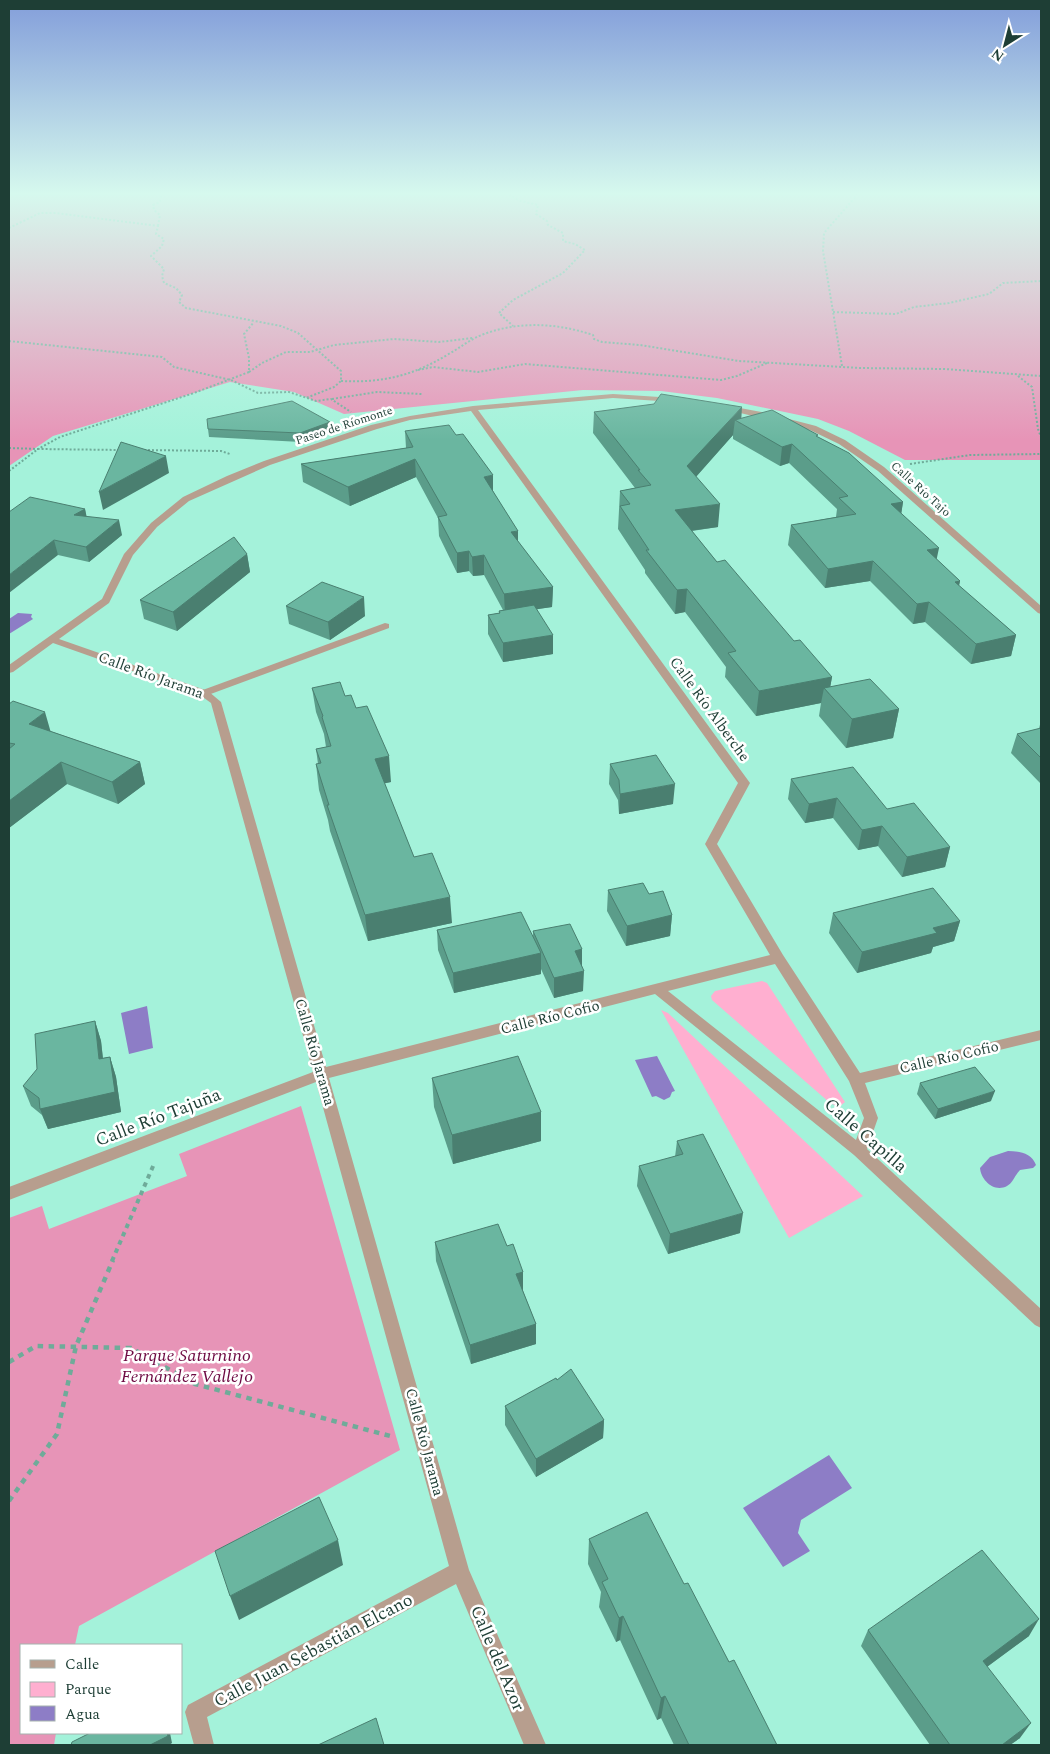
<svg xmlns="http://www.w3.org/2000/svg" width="1050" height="1754" viewBox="0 0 1050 1754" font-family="Spectral,serif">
<rect width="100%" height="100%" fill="#a4f2da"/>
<path fill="#ffafd0" d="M 762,981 L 767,983 L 843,1099 L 845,1102 L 839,1107 L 830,1103 L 712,1000 L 711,996 L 715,991 Z
M 661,1010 L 668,1013 L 863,1196 L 789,1238 Z"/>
<path fill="#e794b7" d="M 9,195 L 1041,195 L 1041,460 L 905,460 L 849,431 L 818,419 L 717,398 L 661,391 L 583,390 L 344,414 L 294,392 L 230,382 L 53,436 L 9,466 Z
M 301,1106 L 400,1450 L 79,1626 L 75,1645 L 21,1645 L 21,1733 L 56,1733 L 54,1745 L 9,1745 L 9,1218 L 42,1206 L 49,1229 L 187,1176 L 179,1154 Z"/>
<path fill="#8d7dc6" d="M 18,613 L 32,614 L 31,617 L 33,619 L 9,634 L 9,619 Z
M 147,1006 L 153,1048 L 129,1054 L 121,1013 Z
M 657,1056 L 675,1091 L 672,1092 L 670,1097 L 664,1100 L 656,1096 L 652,1097 L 635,1060 Z
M 1008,1151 C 1019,1151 1032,1153 1036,1165 L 1033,1168 L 1020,1170 C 1015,1175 1013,1183 1007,1186 C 994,1193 981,1180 980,1168 L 990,1157 Z
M 829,1455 L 852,1488 L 801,1520 L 798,1533 L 810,1551 L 783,1567 L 743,1508 Z"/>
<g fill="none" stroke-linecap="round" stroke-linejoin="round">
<path stroke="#6fab99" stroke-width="2" stroke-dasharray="2 2" stroke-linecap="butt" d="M 509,195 L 521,201 L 538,205 L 536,214 L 547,221 L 548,225 L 563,233 L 563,241 L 575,244 L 585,250 L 563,273 L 513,300 L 499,313 L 513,326
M 158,226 L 160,215 L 154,210 L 153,205 L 160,202 L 161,195
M 9,228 L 40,213 L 56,213 L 158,226 L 156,234 L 164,239 L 162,246 L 151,256 L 164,269 L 162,276 L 164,283 L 176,288 L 182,295 L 179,302 L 186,308 L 281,326 L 298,333 L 341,371 L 341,381 L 334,387 L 306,398
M 833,312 L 896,314 L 914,307 L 949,303 L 989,294 L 1003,283 L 1041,281
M 9,341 L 162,357 L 174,367 L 231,380 L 258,393 L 289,392 L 316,401 L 331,399 L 351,412
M 842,366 L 823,251 L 824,233 L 857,195
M 418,370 L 433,367 L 478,372 L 525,364 L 721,380 L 737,376 L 767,363
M 249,372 L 262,363 L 286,352 L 310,352 L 334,345 L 394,339 L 439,342 L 473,338
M 1018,376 L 1032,387 L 1038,429 L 1041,437
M 341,381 C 382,383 412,376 447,355 C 460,348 470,339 484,334 C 520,321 557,323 593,335 L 594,339 L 602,342 L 640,345 L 739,361 L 860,368 L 945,369 L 1041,376
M 332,399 L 377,392 L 422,394
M 9,448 L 38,449 L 60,437 L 194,393 L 249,372 L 249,358 L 244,334 L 254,322
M 144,450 L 221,451 L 230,454
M 910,464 L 970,455 L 1041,454
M 9,471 L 38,449 L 121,450"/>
<path stroke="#6fab99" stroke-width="4" stroke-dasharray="4.5 4.5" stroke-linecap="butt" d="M 112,1261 L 154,1164"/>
<path stroke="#6fab99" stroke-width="4.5" stroke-dasharray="5.5 5.5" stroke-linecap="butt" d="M 9,1362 L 36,1346 L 131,1348 L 195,1384 L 394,1437
M 9,1501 L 57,1434 L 76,1346 L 113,1260"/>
<path fill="#b79e8e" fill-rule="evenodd" d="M 385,623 L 389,624 L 389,628 L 208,695 L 200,695 L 199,693 L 200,691 Z"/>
<path fill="#b79e8e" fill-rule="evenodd" d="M 613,394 L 675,398 L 679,400 L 675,402 L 613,398 L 478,410 L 750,783 L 717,844 L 783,955 L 860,1073 L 1041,1030 L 1041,1040 L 865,1083 L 878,1118 L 867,1149 L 1041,1309 L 1041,1328 L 1035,1325 L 854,1155 L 655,994 L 329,1078 L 469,1570 L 546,1745 L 524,1745 L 456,1584 L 207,1717 L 214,1745 L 194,1745 L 185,1712 L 188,1705 L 449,1566 L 316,1082 L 9,1200 L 9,1187 L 313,1072 L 211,703 L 200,695 L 53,643 L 13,672 L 9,673 L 9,665 L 102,599 L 124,554 L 151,523 L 183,497 L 227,476 L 264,461 L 371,425 L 410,416 L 473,406 ZM 471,411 L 738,783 L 705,844 L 770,955 L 326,1067 L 221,702 L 208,691 L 59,639 L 109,603 L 133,555 L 157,527 L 189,501 L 270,465 L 377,429 L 410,420 ZM 775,964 L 849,1081 L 864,1118 L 856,1140 L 668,991 Z
M 724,405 L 766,413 L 816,426 L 845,440 L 884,467 L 1041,606 L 1041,614 L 1038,613 L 878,471 L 839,444 L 810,430 L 724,409 Z"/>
</g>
<path fill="#5b9d8a" d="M 594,412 L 741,419 L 818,437 L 903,502 L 901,514 L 936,559 L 960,581 L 959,586 L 1016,635 L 1011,656 L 971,664 L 925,622 L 913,624 L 870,581 L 825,588 L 788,545 L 791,525 L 836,517 L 837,509 L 789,463 L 780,466 L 733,439 L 733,435 L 696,477 L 718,527 L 692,531 L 717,562 L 794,641 L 832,677 L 830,687 L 899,709 L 893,738 L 846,748 L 819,716 L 821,703 L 756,716 L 725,677 L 726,667 L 685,612 L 675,614 L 645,573 L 645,570 L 618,529 L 620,491 L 635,488 L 593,433 Z
M 330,422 L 331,431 L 301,442 L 209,437 L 208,429 Z
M 405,431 L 493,491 L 518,542 L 553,587 L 552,607 L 537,609 L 553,654 L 503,662 L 488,634 L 488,615 L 499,613 L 499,611 L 503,610 L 484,575 L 473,576 L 469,571 L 457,573 L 439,536 L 438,518 L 416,477 L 350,506 L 303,482 L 301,464 L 406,448 Z
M 85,509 L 86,516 L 122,535 L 89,562 L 58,555 L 9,512 Z
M 247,554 L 250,572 L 177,631 L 144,619 L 140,600 Z
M 286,606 L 365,616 L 330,640 L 289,624 Z
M 312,688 L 345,696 L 356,708 L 391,782 L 384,783 L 414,857 L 452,923 L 368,941 L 330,831 L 328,820 L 319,790 L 316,764 L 318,764 L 316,749 L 326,747 L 324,734 L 316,712 Z
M 9,704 L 50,731 L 140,762 L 145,784 L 118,804 L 67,784 L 9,828 Z
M 1041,720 L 1041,784 L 1011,753 L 1017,734 L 1039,729 Z
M 610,764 L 673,804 L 619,814 L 618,800 L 609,784 Z
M 791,779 L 887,809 L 950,847 L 945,867 L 902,877 L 878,846 L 858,850 L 833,818 L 805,823 L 788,799 Z
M 608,890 L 649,894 L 672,915 L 670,936 L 626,946 L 607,911 Z
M 833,913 L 960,921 L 954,941 L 933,947 L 931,953 L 857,973 L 829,933 Z
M 437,930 L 533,936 L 533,931 L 582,949 L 582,966 L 583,991 L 554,998 L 541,969 L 541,974 L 454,993 L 438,950 Z
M 95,1021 L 101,1041 L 103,1058 L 110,1057 L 116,1077 L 121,1112 L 48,1129 L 42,1115 L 31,1106 L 23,1086 Z
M 432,1078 L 541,1112 L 541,1141 L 453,1164 L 434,1107 Z
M 920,1083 L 991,1101 L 935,1119 L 917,1094 Z
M 677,1141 L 740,1233 L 668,1254 L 637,1186 L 639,1166 L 675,1157 Z
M 435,1242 L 507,1246 L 523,1272 L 523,1291 L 536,1324 L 536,1344 L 471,1364 L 436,1261 Z
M 557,1380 L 604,1420 L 603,1438 L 536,1477 L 505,1425 L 505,1406 Z
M 589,1539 L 684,1584 L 777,1745 L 674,1745 L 661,1718 L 657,1720 L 620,1640 L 616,1642 L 599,1607 L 601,1592 L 588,1564 Z
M 868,1630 L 1029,1636 L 987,1667 L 1020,1738 L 1010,1745 L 930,1745 L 861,1646 Z"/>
<path fill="#4a7f70" d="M 742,407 L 741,424 L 735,420 L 733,435 L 685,489 L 687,466 Z
M 330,422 L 331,431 L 301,442 L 300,433 Z
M 792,444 L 789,463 L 780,466 L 782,447 Z
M 166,456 L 169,473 L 103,510 L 99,492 Z
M 415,459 L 416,477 L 350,506 L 348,487 Z
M 493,475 L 493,494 L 484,477 Z
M 903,502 L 900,522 L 891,504 Z
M 720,504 L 718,527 L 674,533 L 675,510 Z
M 85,509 L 88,523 L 74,515 Z
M 119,520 L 122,535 L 89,562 L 86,547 Z
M 518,531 L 518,551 L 511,532 Z
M 54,540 L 58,555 L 9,593 L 9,575 Z
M 939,548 L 935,567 L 927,550 Z
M 469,551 L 469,571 L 457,573 L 457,553 Z
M 247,554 L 250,572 L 177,631 L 173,612 Z
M 484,555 L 484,575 L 473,576 L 472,557 Z
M 873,561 L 870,581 L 825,588 L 828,569 Z
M 960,581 L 955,601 L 955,582 Z
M 553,587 L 552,607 L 505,614 L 504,594 Z
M 687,589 L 685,612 L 675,614 L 677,590 Z
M 364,597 L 365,616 L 330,640 L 328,622 Z
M 929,602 L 925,622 L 913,624 L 917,604 Z
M 553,635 L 553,654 L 503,662 L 503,643 Z
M 1016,635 L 1011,656 L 971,664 L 976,644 Z
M 832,677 L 829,694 L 824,688 L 821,703 L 756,716 L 759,691 Z
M 899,709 L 893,738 L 846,748 L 852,719 Z
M 45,712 L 51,733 L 29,724 Z
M 389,756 L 391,782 L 377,785 L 375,759 Z
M 61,762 L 67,784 L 9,828 L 9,801 Z
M 140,762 L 145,784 L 118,804 L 112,782 Z
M 675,784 L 673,804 L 619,814 L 620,794 Z
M 837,798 L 833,818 L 805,823 L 809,804 Z
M 882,826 L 878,846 L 858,850 L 862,830 Z
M 950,847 L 945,867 L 902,877 L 907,857 Z
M 450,897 L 452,923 L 368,941 L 365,915 Z
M 672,915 L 670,936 L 626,946 L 627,926 Z
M 960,921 L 954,941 L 933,947 L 931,953 L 857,973 L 862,952 L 933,928 Z
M 582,949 L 582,968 L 575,951 Z
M 541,953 L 541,974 L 454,993 L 453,973 Z
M 584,971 L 583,991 L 554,998 L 554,978 Z
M 95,1021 L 101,1041 L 105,1080 L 99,1059 Z
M 110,1057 L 116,1077 L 121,1112 L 48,1129 L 40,1109 Z
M 995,1091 L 991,1101 L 935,1119 L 938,1109 Z
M 541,1112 L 541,1141 L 453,1164 L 452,1135 Z
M 743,1213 L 740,1233 L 668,1254 L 670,1234 Z
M 523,1272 L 523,1292 L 516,1274 Z
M 536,1324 L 536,1344 L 471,1364 L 470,1345 Z
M 604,1420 L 603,1438 L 536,1477 L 536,1459 Z
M 338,1540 L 343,1565 L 239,1620 L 230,1596 Z
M 623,1616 L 620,1640 L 616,1642 L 619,1618 Z
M 1039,1619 L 1029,1636 L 973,1677 L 983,1661 Z
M 665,1696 L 661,1718 L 657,1720 L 661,1698 Z
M 1031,1723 L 1020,1738 L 1010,1745 L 1002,1745 Z
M 167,1733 L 170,1733 L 172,1743 L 169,1745 L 150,1745 Z"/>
<path fill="#6ab6a0" stroke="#4a7f70" d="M 661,394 L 742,407 L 687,466 L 720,504 L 675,510 L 717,562 L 725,560 L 794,641 L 800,640 L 832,677 L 759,691 L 728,653 L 736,651 L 687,589 L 677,590 L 646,550 L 649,550 L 620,506 L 630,504 L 620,491 L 651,485 L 638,470 L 640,470 L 594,412 L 654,404 Z
M 292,401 L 330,422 L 300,433 L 208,429 L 207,419 Z
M 772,410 L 818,435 L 816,436 L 849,453 L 903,502 L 891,504 L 939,548 L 927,550 L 960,581 L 955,582 L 1016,635 L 976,644 L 929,602 L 917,604 L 873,561 L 828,569 L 791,525 L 856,514 L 839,498 L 848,496 L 792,444 L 782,447 L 735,420 Z
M 449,425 L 456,435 L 463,434 L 493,475 L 484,477 L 518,531 L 511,532 L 553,587 L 504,594 L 484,555 L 472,557 L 469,551 L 457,553 L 438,517 L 447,515 L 415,459 L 348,487 L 301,464 L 413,447 L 405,431 Z
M 121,442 L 166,456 L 99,492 Z
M 30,497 L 85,509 L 74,515 L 119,520 L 86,547 L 54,540 L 9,575 L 9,512 Z
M 234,537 L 247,554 L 173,612 L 140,600 Z
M 322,582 L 364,597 L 328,622 L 286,606 Z
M 534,605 L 553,635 L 503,643 L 488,615 L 500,613 L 499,611 Z
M 870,679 L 899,709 L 852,719 L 824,688 Z
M 340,682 L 345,696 L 351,695 L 356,708 L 367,706 L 389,756 L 375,759 L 414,857 L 432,853 L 450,897 L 365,915 L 327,805 L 329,805 L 316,764 L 321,763 L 316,749 L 331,746 L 322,717 L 323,716 L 312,688 Z
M 13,701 L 45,712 L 29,724 L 140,762 L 112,782 L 61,762 L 9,801 L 9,749 L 15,744 L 9,743 L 9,704 Z
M 1041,728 L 1041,758 L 1017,734 Z
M 656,755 L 675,784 L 620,794 L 619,780 L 610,764 Z
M 853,767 L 887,809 L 914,803 L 950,847 L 907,857 L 882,826 L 862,830 L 837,798 L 809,804 L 791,779 Z
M 643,883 L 649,894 L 663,891 L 672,915 L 627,926 L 608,890 Z
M 933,888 L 960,921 L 933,928 L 937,933 L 862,952 L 833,913 Z
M 521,912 L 541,953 L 453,973 L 437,930 Z
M 570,924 L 582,949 L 575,951 L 584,971 L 554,978 L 533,931 Z
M 95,1021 L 99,1059 L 110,1057 L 115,1092 L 40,1109 L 39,1098 L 23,1086 L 37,1069 L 35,1034 Z
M 518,1056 L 541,1112 L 452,1135 L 432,1078 Z
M 975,1067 L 995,1091 L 938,1109 L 920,1083 Z
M 703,1134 L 743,1213 L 670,1234 L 639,1166 L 683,1154 L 677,1141 Z
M 498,1224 L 507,1246 L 513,1244 L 523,1272 L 516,1274 L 536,1324 L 470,1345 L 435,1242 Z
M 571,1369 L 604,1420 L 536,1459 L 505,1406 L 556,1378 L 557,1380 Z
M 319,1497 L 338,1540 L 230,1596 L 215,1551 Z
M 647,1512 L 684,1584 L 688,1583 L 729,1662 L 734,1660 L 777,1745 L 689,1745 L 665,1696 L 661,1698 L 623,1616 L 619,1618 L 602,1582 L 608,1579 L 589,1539 Z
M 982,1550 L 1039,1619 L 983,1661 L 1031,1723 L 1002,1745 L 950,1745 L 868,1630 Z
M 376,1718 L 384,1745 L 318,1745 Z
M 90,1733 L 167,1733 L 168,1736 L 150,1745 L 71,1745 L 72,1742 Z"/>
<linearGradient id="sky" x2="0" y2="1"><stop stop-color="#839eda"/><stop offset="0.44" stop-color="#d6f9ee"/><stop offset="1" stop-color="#d6f9ee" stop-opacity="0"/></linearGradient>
<rect width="1050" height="440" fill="url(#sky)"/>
<g text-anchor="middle" stroke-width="5" stroke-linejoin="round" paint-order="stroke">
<g font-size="12" fill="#1e3e35" stroke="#fff">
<text transform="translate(344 425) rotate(-18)" y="4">Paseo de Ríomonte</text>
<text transform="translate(921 489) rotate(42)" y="4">Calle Río Tajo</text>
</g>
<g font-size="15" fill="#1e3e35" stroke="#fff">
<text transform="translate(151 675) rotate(20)" y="5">Calle Río Jarama</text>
<text transform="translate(710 709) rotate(54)" y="5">Calle Río Alberche</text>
<text transform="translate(550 1017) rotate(-14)" y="5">Calle Río Cofio</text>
<text transform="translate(315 1052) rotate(74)" y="5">Calle Río Jarama</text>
<text transform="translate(949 1057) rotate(-13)" y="5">Calle Río Cofio</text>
<text transform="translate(425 1442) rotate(75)" y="5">Calle Río Jarama</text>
</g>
<g font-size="18" fill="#1e3e35" stroke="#fff">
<text transform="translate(158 1117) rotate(-21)" y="6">Calle Río Tajuña</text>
<text transform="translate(866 1135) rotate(41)" y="6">Calle Capilla</text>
<text transform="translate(313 1650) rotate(-28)" y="6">Calle Juan Sebastián Elcano</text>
<text transform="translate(498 1658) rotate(67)" y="6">Calle del Azor</text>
</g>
<g font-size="18" font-style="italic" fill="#6d0942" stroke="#fff">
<text x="187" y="1361">Parque Saturnino<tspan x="187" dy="21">Fernández Vallejo</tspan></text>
</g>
</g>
<rect width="1050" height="1754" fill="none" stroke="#1e3e35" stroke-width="20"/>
<rect x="20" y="1644" width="162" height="90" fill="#ffffff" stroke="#a5b2ae"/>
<rect x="30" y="1660" width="25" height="8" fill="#b79e8e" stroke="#a5b2ae"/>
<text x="65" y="1669" font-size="15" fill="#1e3e35">Calle</text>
<rect x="30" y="1682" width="25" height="15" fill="#ffafd0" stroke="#a5b2ae"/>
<text x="65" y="1694" font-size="15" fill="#1e3e35">Parque</text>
<rect x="30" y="1706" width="25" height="15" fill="#8d7dc6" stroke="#a5b2ae"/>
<text x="65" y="1719" font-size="15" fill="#1e3e35">Agua</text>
<g transform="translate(1005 45) rotate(216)" stroke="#ffffff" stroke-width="4" paint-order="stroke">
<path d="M0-4L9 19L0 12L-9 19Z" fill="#1e3e35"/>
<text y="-8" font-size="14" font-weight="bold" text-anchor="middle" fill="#1e3e35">N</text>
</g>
</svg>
